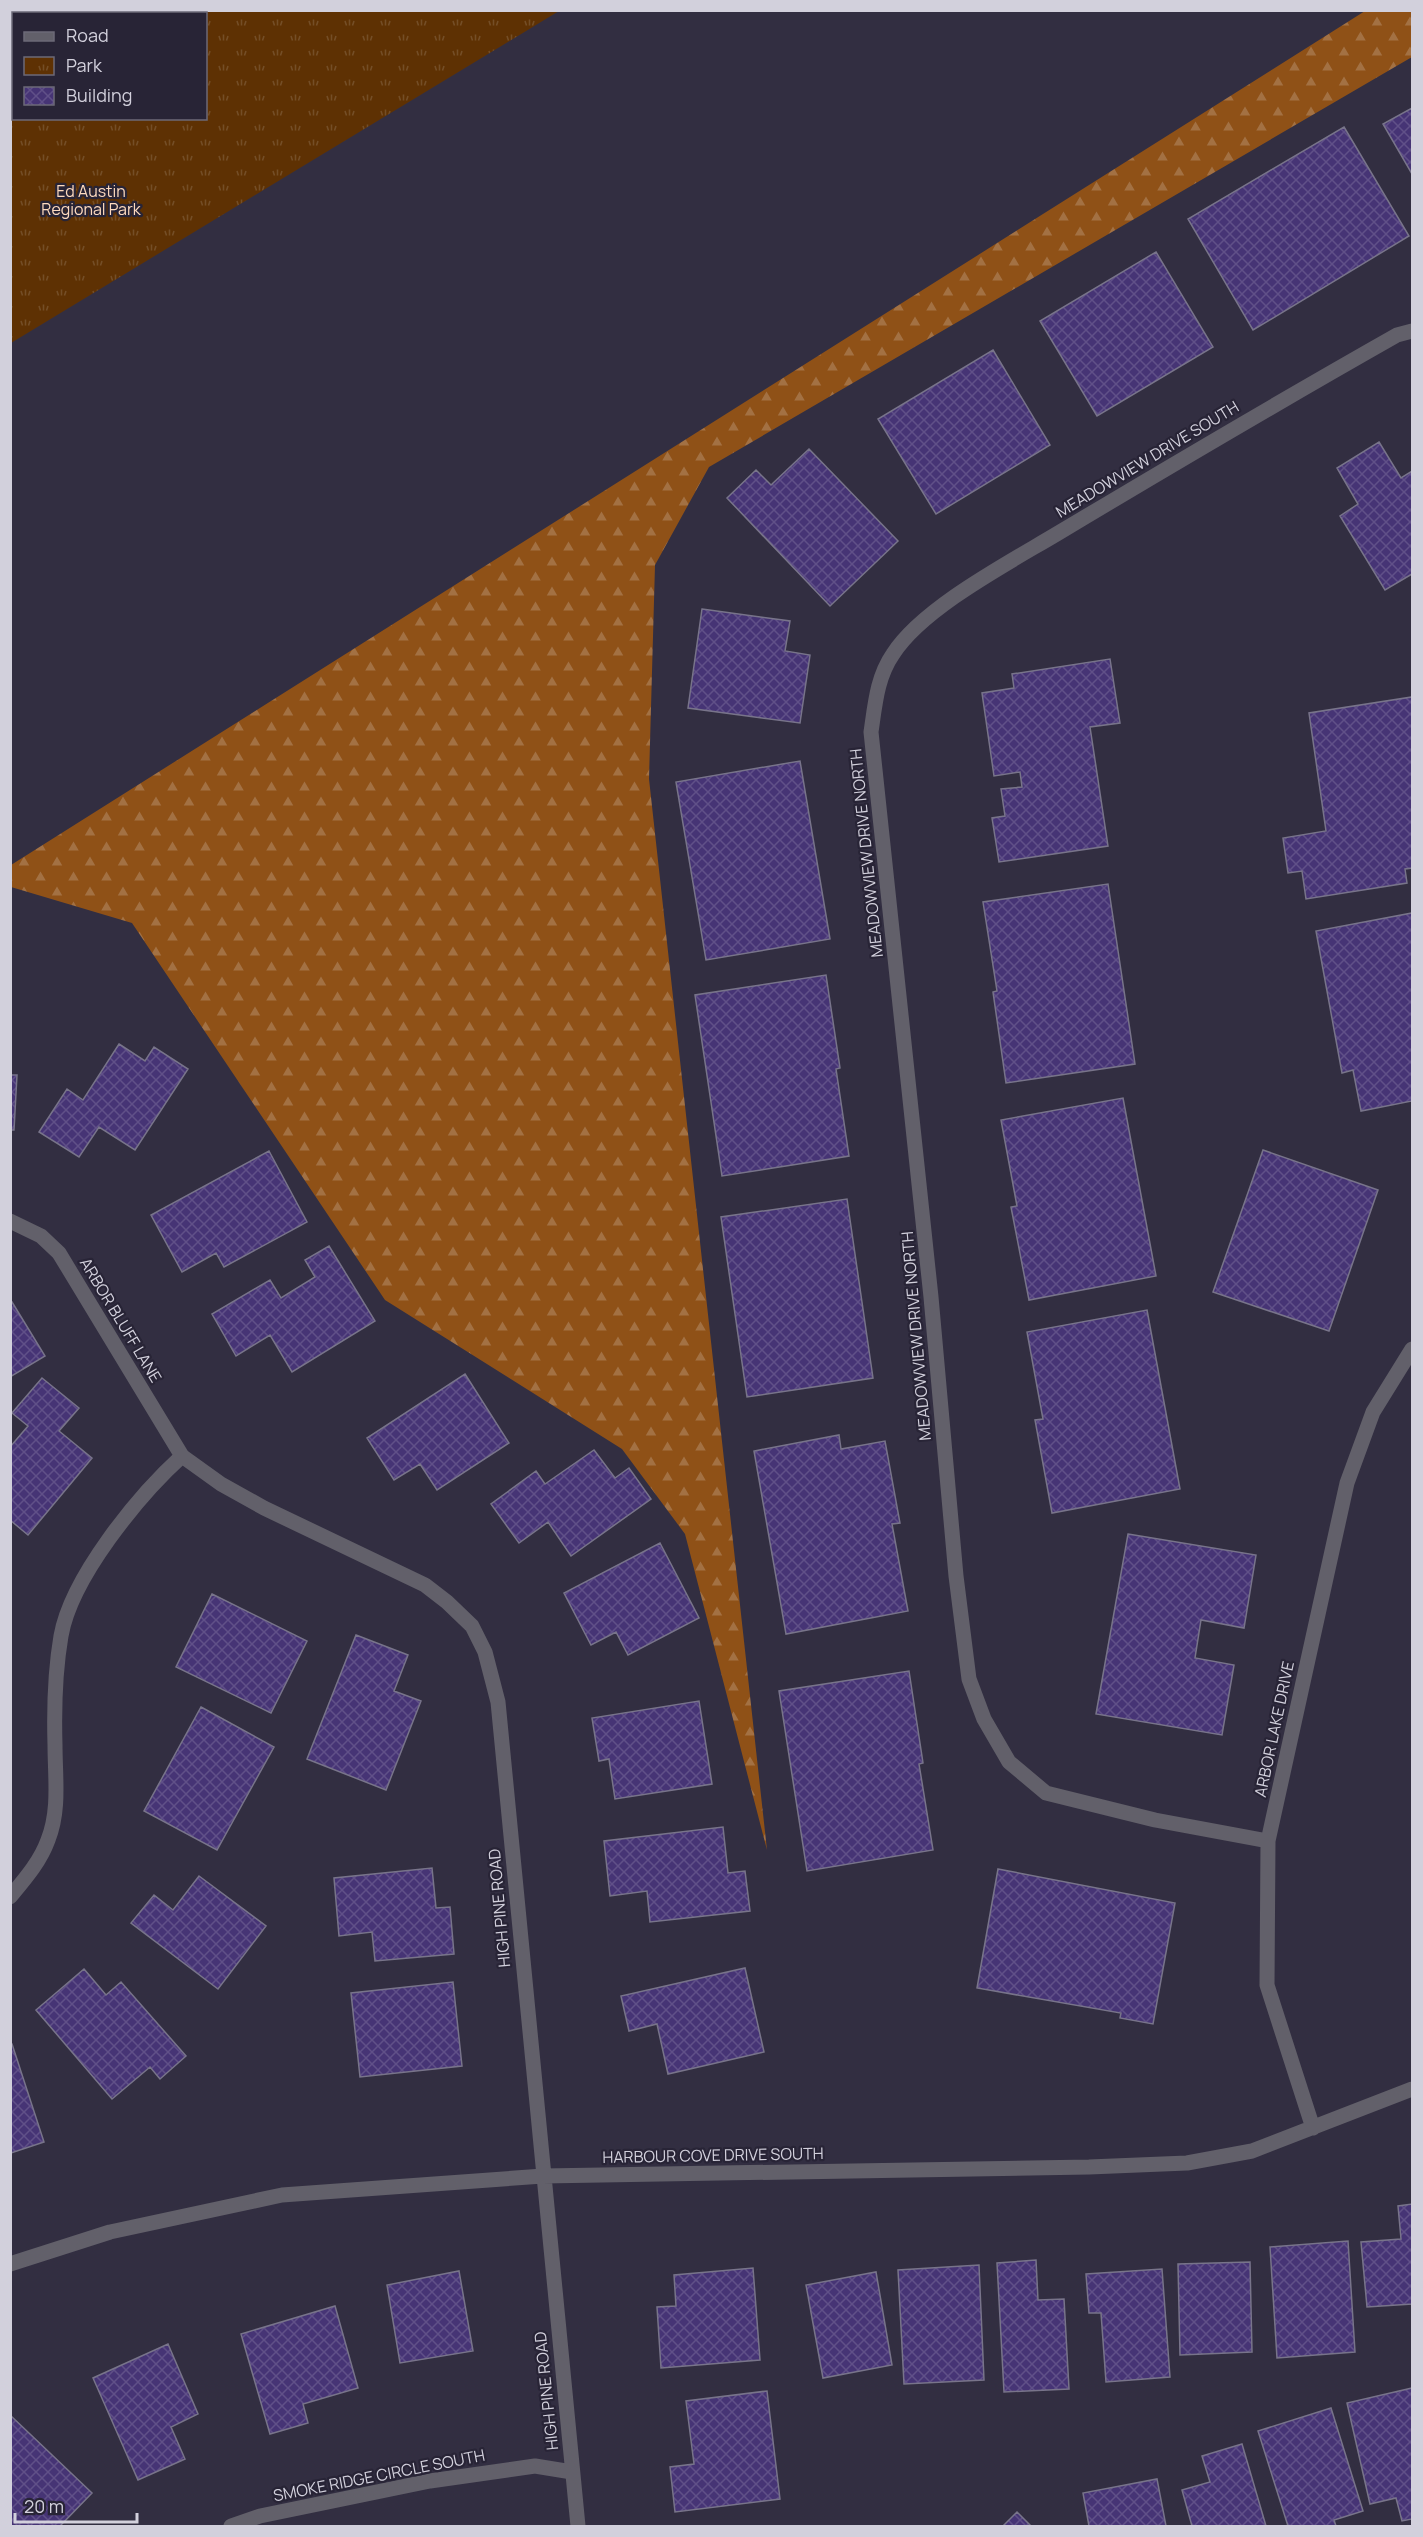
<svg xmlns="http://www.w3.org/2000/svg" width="1423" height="2537" viewBox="0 0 1423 2537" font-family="Manrope,sans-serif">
<defs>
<pattern id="forest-firs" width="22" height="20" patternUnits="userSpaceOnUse" patternTransform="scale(1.5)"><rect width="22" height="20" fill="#8f5117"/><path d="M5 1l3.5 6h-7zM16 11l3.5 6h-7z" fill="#a37143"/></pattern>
<pattern id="park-tufts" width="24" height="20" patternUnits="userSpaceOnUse" patternTransform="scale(1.5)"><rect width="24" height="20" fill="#5e3103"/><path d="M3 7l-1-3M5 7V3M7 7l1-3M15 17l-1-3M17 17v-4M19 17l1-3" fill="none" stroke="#744e27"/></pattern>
<pattern id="building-cross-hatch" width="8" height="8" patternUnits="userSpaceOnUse" patternTransform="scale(1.5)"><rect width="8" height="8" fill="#463475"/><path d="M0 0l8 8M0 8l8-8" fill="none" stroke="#605088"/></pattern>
</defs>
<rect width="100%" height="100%" fill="#322e41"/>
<path fill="url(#forest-firs)" d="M 1365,11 L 1412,11 L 1412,57 L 709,467 L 655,565 L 649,779 L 767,1850 L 685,1534 L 622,1449 L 385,1300 L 132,923 L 11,887 L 11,865 Z"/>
<path fill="url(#park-tufts)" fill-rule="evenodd" d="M 11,10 L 559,10 L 559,11 L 11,343 ZM 14,14 L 206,14 L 206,118 L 14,118 Z"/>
<path fill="url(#building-cross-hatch)" stroke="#78748a" stroke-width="1.5" d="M 1412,108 L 1412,174 L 1383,124 Z
M 1344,127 L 1409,236 L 1253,330 L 1188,219 Z
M 1156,252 L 1213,347 L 1097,416 L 1040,321 Z
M 993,350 L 1050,445 L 936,514 L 878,419 Z
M 1379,442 L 1401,478 L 1412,471 L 1412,574 L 1385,590 L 1340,516 L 1358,504 L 1337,468 Z
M 809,449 L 898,541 L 830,606 L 727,498 L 756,470 L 771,485 Z
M 702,609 L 790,621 L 785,651 L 810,655 L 800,723 L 688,708 Z
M 1110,659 L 1120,723 L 1090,727 L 1108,846 L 999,862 L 992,818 L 1005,816 L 1001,789 L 1022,787 L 1020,772 L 994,776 L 982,693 L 1014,688 L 1012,674 Z
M 1412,697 L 1412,868 L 1405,869 L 1407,883 L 1306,899 L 1302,871 L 1288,873 L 1283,838 L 1326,831 L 1309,713 Z
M 800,761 L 830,939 L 706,960 L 676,782 Z
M 1108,884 L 1135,1064 L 1006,1083 L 993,992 L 997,991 L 983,902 Z
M 1412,913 L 1412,1101 L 1361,1111 L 1353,1070 L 1342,1073 L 1316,931 Z
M 826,975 L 840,1068 L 836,1069 L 849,1156 L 722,1176 L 695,995 Z
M 119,1044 L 145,1061 L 154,1047 L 188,1069 L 135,1150 L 99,1127 L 79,1157 L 39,1132 L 67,1089 L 83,1100 Z
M 10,1075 L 17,1075 L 14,1130 L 10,1130 Z
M 1123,1098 L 1156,1276 L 1029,1300 L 1011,1207 L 1017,1206 L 1001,1120 Z
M 1263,1150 L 1378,1190 L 1329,1331 L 1213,1292 Z
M 269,1151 L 307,1222 L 224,1267 L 216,1253 L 182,1272 L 151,1215 Z
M 847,1199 L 873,1378 L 747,1397 L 721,1217 Z
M 329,1246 L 375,1321 L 292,1372 L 270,1335 L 236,1356 L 212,1314 L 270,1280 L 281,1298 L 315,1277 L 305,1260 Z
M 12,1302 L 45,1356 L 10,1377 L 10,1303 Z
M 1147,1310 L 1180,1489 L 1052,1513 L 1035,1420 L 1043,1419 L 1027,1332 Z
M 465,1374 L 509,1443 L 437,1490 L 420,1464 L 394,1480 L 367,1438 Z
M 42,1378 L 79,1408 L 59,1431 L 92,1458 L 28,1535 L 10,1520 L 10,1447 L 28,1426 L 12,1413 Z
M 839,1435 L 841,1449 L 885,1441 L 900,1523 L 892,1524 L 908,1611 L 786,1634 L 754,1451 Z
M 594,1450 L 615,1478 L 629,1468 L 651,1499 L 571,1556 L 548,1522 L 519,1543 L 491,1504 L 536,1471 L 545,1484 Z
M 1128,1534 L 1256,1555 L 1244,1628 L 1201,1620 L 1195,1658 L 1234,1665 L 1222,1735 L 1096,1714 Z
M 660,1543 L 699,1618 L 628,1655 L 616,1632 L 591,1645 L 564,1593 Z
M 212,1594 L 307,1641 L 271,1713 L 176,1667 Z
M 356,1635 L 408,1655 L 394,1691 L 421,1701 L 386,1790 L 307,1759 Z
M 909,1671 L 923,1763 L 919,1764 L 933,1850 L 807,1871 L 779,1691 Z
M 699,1701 L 712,1784 L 615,1799 L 609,1759 L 599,1761 L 592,1718 Z
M 201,1707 L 274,1747 L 217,1850 L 144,1811 Z
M 723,1827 L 728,1873 L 745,1871 L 750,1911 L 650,1922 L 647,1891 L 610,1896 L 604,1841 Z
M 432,1868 L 436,1908 L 450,1907 L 454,1954 L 375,1961 L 372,1932 L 339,1936 L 334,1878 Z
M 998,1869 L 1175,1903 L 1153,2024 L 1120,2018 L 1121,2013 L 977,1988 Z
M 199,1876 L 266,1926 L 218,1989 L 131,1923 L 154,1895 L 173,1910 Z
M 745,1968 L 764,2052 L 668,2074 L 657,2024 L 629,2031 L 621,1996 Z
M 84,1969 L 106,1995 L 121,1982 L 186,2056 L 160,2079 L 150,2067 L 112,2099 L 36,2010 Z
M 453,1982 L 462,2066 L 360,2077 L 351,1993 Z
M 10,2044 L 12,2044 L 44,2142 L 11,2153 Z
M 1412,2204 L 1412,2304 L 1367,2307 L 1361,2242 L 1401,2239 L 1398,2206 Z
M 1348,2241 L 1355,2352 L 1277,2358 L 1270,2247 Z
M 1036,2260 L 1038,2300 L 1064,2299 L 1069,2389 L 1004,2392 L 997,2263 Z
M 1250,2262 L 1252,2352 L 1180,2355 L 1178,2264 Z
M 979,2265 L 984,2380 L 904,2384 L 898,2270 Z
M 753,2268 L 760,2360 L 661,2368 L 657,2307 L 676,2306 L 674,2275 Z
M 1162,2269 L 1170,2377 L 1106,2382 L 1101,2313 L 1089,2313 L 1086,2274 Z
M 459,2271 L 473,2351 L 400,2363 L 387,2285 Z
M 876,2272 L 892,2365 L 823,2378 L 806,2285 Z
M 335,2306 L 358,2388 L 303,2404 L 308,2423 L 270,2434 L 241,2334 Z
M 168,2344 L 198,2414 L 171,2427 L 185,2459 L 138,2480 L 93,2378 Z
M 1412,2388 L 1412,2519 L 1402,2521 L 1396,2498 L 1370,2504 L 1347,2403 Z
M 767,2391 L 780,2499 L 675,2512 L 670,2467 L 694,2464 L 686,2401 Z
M 1331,2408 L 1363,2511 L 1334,2520 L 1336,2526 L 1288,2526 L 1258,2431 Z
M 10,2415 L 92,2493 L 60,2526 L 10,2526 Z
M 1242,2444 L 1266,2526 L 1192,2526 L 1182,2490 L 1210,2482 L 1202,2456 Z
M 1157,2479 L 1166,2526 L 1089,2526 L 1083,2493 Z
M 1017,2512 L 1031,2526 L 1003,2526 Z"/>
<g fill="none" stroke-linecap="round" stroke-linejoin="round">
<path stroke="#62606a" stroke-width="15" d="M 10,1221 L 41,1236 L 59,1253 L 182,1456 L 221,1484 L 264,1508 L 425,1585 L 447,1602 L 472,1626 L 485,1652 L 498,1702 L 578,2526
M 1268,1841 L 1155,1820 L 1046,1793 L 1009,1762 L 984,1719 L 969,1679 L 956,1576 L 931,1297 L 871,732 C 875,705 877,677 893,654 C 923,607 1012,561 1060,532 C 1172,465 1284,399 1397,335 L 1412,331
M 10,1897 C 25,1879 40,1862 48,1840 C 60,1810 55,1777 55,1745 C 54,1710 55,1671 61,1636 C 71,1578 138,1496 182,1456
M 1313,2128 L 1267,1985 L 1268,1841 L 1347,1483 L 1373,1412 L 1412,1349
M 10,2264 L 110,2232 L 282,2195 L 543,2176 L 1089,2167 L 1187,2163 L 1252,2151 L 1412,2089
M 231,2526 L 260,2516 L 430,2481 L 535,2466 L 572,2472"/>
</g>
<g text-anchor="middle" stroke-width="4.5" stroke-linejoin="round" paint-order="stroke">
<g font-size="16" fill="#fedabe" stroke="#282436">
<text x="91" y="197">Ed Austin<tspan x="91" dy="18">Regional Park</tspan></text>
</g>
<g font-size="16" fill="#d2d0dc" stroke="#282436">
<text transform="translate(1147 459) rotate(-31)" y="6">MEADOWVIEW DRIVE SOUTH</text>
<text transform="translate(866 853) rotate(-96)" y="6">MEADOWVIEW DRIVE NORTH</text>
<text transform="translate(121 1320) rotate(59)" y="6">ARBOR BLUFF LANE</text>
<text transform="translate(916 1336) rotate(-95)" y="6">MEADOWVIEW DRIVE NORTH</text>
<text transform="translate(1274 1729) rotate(-78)" y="6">ARBOR LAKE DRIVE</text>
<text transform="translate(499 1908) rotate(-95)" y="6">HIGH PINE ROAD</text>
<text transform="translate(713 2155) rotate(-1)" y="6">HARBOUR COVE DRIVE SOUTH</text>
<text transform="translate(546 2391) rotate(-96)" y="6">HIGH PINE ROAD</text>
<text transform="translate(379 2475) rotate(-11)" y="6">SMOKE RIDGE CIRCLE SOUTH</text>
</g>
</g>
<rect width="1423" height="2537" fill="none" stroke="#d2d0dc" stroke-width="24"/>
<rect x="12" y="12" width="195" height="108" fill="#282436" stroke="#6c6978" stroke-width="1.5"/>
<rect x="24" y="32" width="30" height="9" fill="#62606a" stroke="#6c6978" stroke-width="1.5"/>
<text x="66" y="42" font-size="18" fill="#d2d0dc">Road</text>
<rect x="24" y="57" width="30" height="18" fill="url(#park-tufts)" stroke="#6c6978" stroke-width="1.5"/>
<text x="66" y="72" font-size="18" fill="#d2d0dc">Park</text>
<rect x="24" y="87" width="30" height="18" fill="url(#building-cross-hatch)" stroke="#6c6978" stroke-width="1.5"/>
<text x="66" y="102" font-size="18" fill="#d2d0dc">Building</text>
<path d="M15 2513v9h122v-9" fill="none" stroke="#d2d0dc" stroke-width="3"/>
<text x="24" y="2513" font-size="18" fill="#d2d0dc" stroke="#282436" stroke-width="4.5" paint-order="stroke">20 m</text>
</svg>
